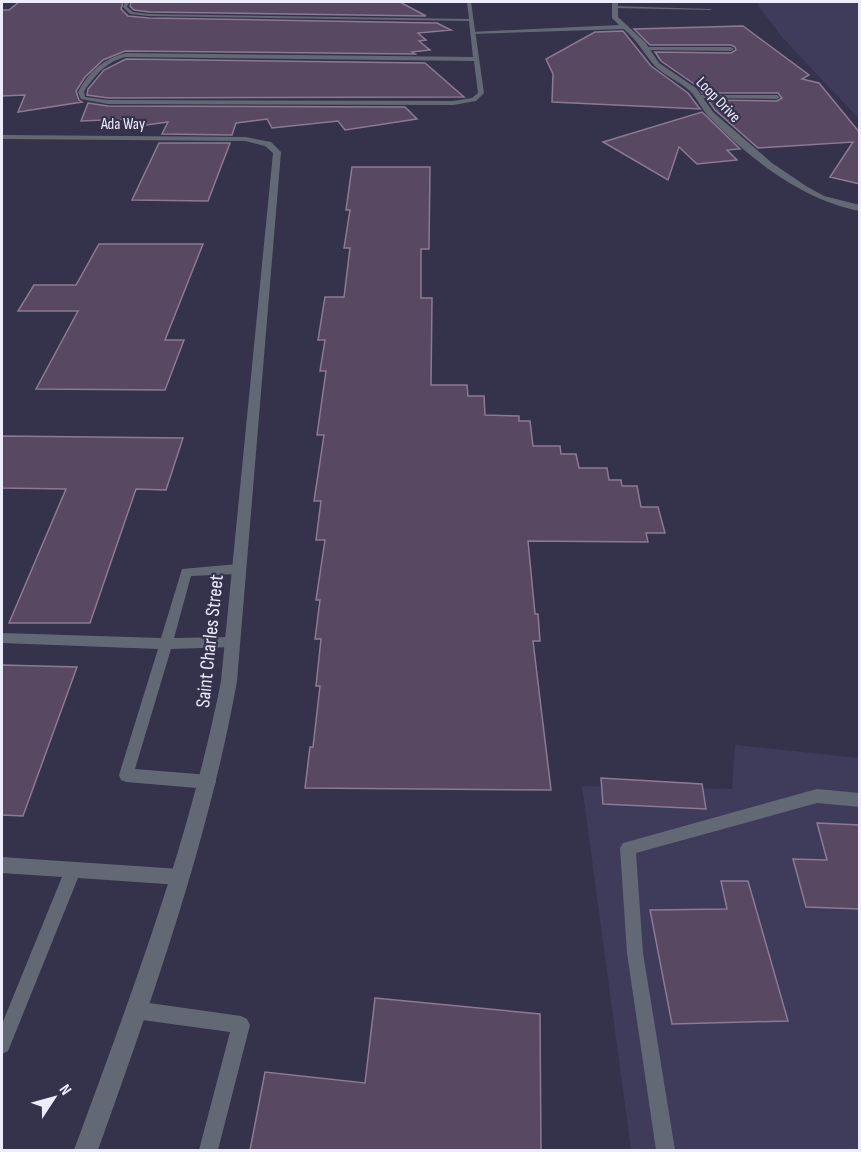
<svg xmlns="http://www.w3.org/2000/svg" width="861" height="1152" viewBox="0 0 861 1152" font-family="'Sofia Sans Condensed',sans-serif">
<rect width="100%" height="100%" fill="#35324c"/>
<path fill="#3e3b5b" d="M 756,2 L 859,2 L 859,119 L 781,36 Z
M 735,745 L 859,758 L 859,1150 L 631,1150 L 582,786 L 732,789 Z"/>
<path fill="#584861" stroke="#8c7a95" stroke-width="1.5" d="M 19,2 L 123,2 L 121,9 L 128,16 L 149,18 L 437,23 L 451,30 L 418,33 L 426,40 L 419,41 L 430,50 L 412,52 L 415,54 L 125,51 L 103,60 L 85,77 L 76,91 L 79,100 L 82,102 L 18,112 L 25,95 L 2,96 L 2,10 L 9,10 Z
M 131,2 L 400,2 L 426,16 L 149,12 L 134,10 L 130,6 Z
M 743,26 L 809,75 L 802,79 L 819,83 L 860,133 L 860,184 L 830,177 L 853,142 L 758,148 L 715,110 L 708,100 L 777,101 L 782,98 L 778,93 L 702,93 L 697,86 L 661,61 L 655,52 L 731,53 L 736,50 L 735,47 L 731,45 L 650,45 L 634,29 Z
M 623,31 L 651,66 L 688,93 L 700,109 L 552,102 L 553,74 L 546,59 L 595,32 Z
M 126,59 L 425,63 L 464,97 L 108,98 L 87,95 L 88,89 L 104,70 Z
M 88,103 L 108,106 L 405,107 L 417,119 L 345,130 L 338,121 L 272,128 L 267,119 L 236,123 L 232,135 L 162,134 L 168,122 L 132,127 L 129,119 L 81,121 Z
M 702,112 L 740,149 L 727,150 L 737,160 L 697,164 L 679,147 L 668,180 L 603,142 Z
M 159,143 L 230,143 L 208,201 L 132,200 Z
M 352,167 L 430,167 L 429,249 L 421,249 L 421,298 L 432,298 L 431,385 L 467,385 L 468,396 L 484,396 L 485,415 L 519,416 L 519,421 L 530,421 L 533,446 L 560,446 L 561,454 L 576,454 L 579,468 L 607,468 L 609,480 L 621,480 L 622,486 L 637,486 L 641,507 L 658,507 L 665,533 L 646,533 L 648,542 L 528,541 L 535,614 L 538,614 L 540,641 L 533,641 L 551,790 L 305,788 L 310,747 L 313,747 L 320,686 L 316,686 L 321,639 L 315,639 L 320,600 L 316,600 L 325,540 L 316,540 L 321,501 L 314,501 L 324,435 L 317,435 L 326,371 L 320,371 L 325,340 L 318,340 L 325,297 L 344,297 L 350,248 L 344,248 L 350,210 L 346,210 Z
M 99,244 L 203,244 L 165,340 L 184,340 L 165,390 L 36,389 L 78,311 L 18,311 L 34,285 L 76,285 Z
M 2,436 L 183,438 L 166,490 L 136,489 L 90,623 L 9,623 L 66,489 L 2,488 Z
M 2,665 L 77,667 L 23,816 L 2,815 Z
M 601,778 L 702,784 L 706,809 L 603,804 Z
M 817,823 L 860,825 L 860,909 L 806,907 L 793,859 L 827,860 Z
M 721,881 L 748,881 L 788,1021 L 672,1024 L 650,910 L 727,909 Z
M 375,998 L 540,1014 L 541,1150 L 250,1150 L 265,1072 L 365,1083 Z"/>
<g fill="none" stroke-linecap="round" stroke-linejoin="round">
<path fill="#626975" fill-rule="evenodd" d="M 125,2 L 129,2 L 127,7 L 133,12 L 149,14 L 469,19 L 467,2 L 471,2 L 484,93 L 476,101 L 453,105 L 108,104 L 81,99 L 78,92 C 88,72 104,58 126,53 L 473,57 L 469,21 L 149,16 L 130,14 L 123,7 ZM 126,57 L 474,61 L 478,93 L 472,98 L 453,101 L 108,100 L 85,97 L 84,92 L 86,88 C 97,74 107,61 126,57 Z
M 612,6 L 710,9 L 712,10 L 614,8 Z
M 645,47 L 731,47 L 734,49 L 731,51 L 647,50 Z
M 700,95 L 777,95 L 780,97 L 777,99 L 698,98 Z
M 238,564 L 242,566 L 244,569 L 242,572 L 238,574 L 191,576 L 174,638 L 233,637 L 238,638 L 239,642 L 238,646 L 233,647 L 171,649 L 135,769 L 209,775 L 214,777 L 216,782 L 214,787 L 209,789 L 126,782 L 121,780 L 119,775 L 158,649 L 2,643 L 2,633 L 161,638 L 182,569 Z
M 817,789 L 860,793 L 860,807 L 817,803 L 636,853 L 643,953 L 675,1150 L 656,1150 L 627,953 L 620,848 L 623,843 Z
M 2,857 L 180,869 L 186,871 L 188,877 L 186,883 L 180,885 L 78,878 L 8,1051 L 2,1054 L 2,1024 L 62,877 L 2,873 Z
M 135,1001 L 241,1016 L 247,1019 L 250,1025 L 218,1150 L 199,1150 L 230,1032 L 135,1019 L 129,1016 L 126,1010 L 129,1004 Z"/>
<path fill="#626975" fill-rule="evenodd" d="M 612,2 L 618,2 L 618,17 L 645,42 L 659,63 L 696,88 L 713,112 L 772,163 L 806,186 L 824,196 L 860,205 L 860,211 C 802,200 750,159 709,117 C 702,110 698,99 690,91 C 679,81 663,75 653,64 C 642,50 638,42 624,29 L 473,34 L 470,32 L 619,25 L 612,18 Z
M 2,135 L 245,137 L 271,142 L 281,152 L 237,681 C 208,843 153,996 98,1150 L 74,1150 C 131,995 189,843 221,681 L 273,153 L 265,146 L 245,141 L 2,139 Z"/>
</g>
<g text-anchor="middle" stroke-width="4.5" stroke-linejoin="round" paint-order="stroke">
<g font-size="16" fill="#edecfd" stroke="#35324c">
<text transform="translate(719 99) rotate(46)" y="6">Loop Drive</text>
<text x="123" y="129">Ada Way</text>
</g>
<g font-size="20" fill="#edecfd" stroke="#35324c">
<text transform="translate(209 641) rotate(-84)" y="7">Saint Charles Street</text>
</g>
</g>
<rect width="861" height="1152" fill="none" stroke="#edecfd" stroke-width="6"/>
<g transform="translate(54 1098) rotate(54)" stroke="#35324c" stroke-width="4.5" paint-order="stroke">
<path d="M0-4.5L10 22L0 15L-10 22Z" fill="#edecfd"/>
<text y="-9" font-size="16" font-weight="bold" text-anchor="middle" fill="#edecfd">N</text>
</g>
</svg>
